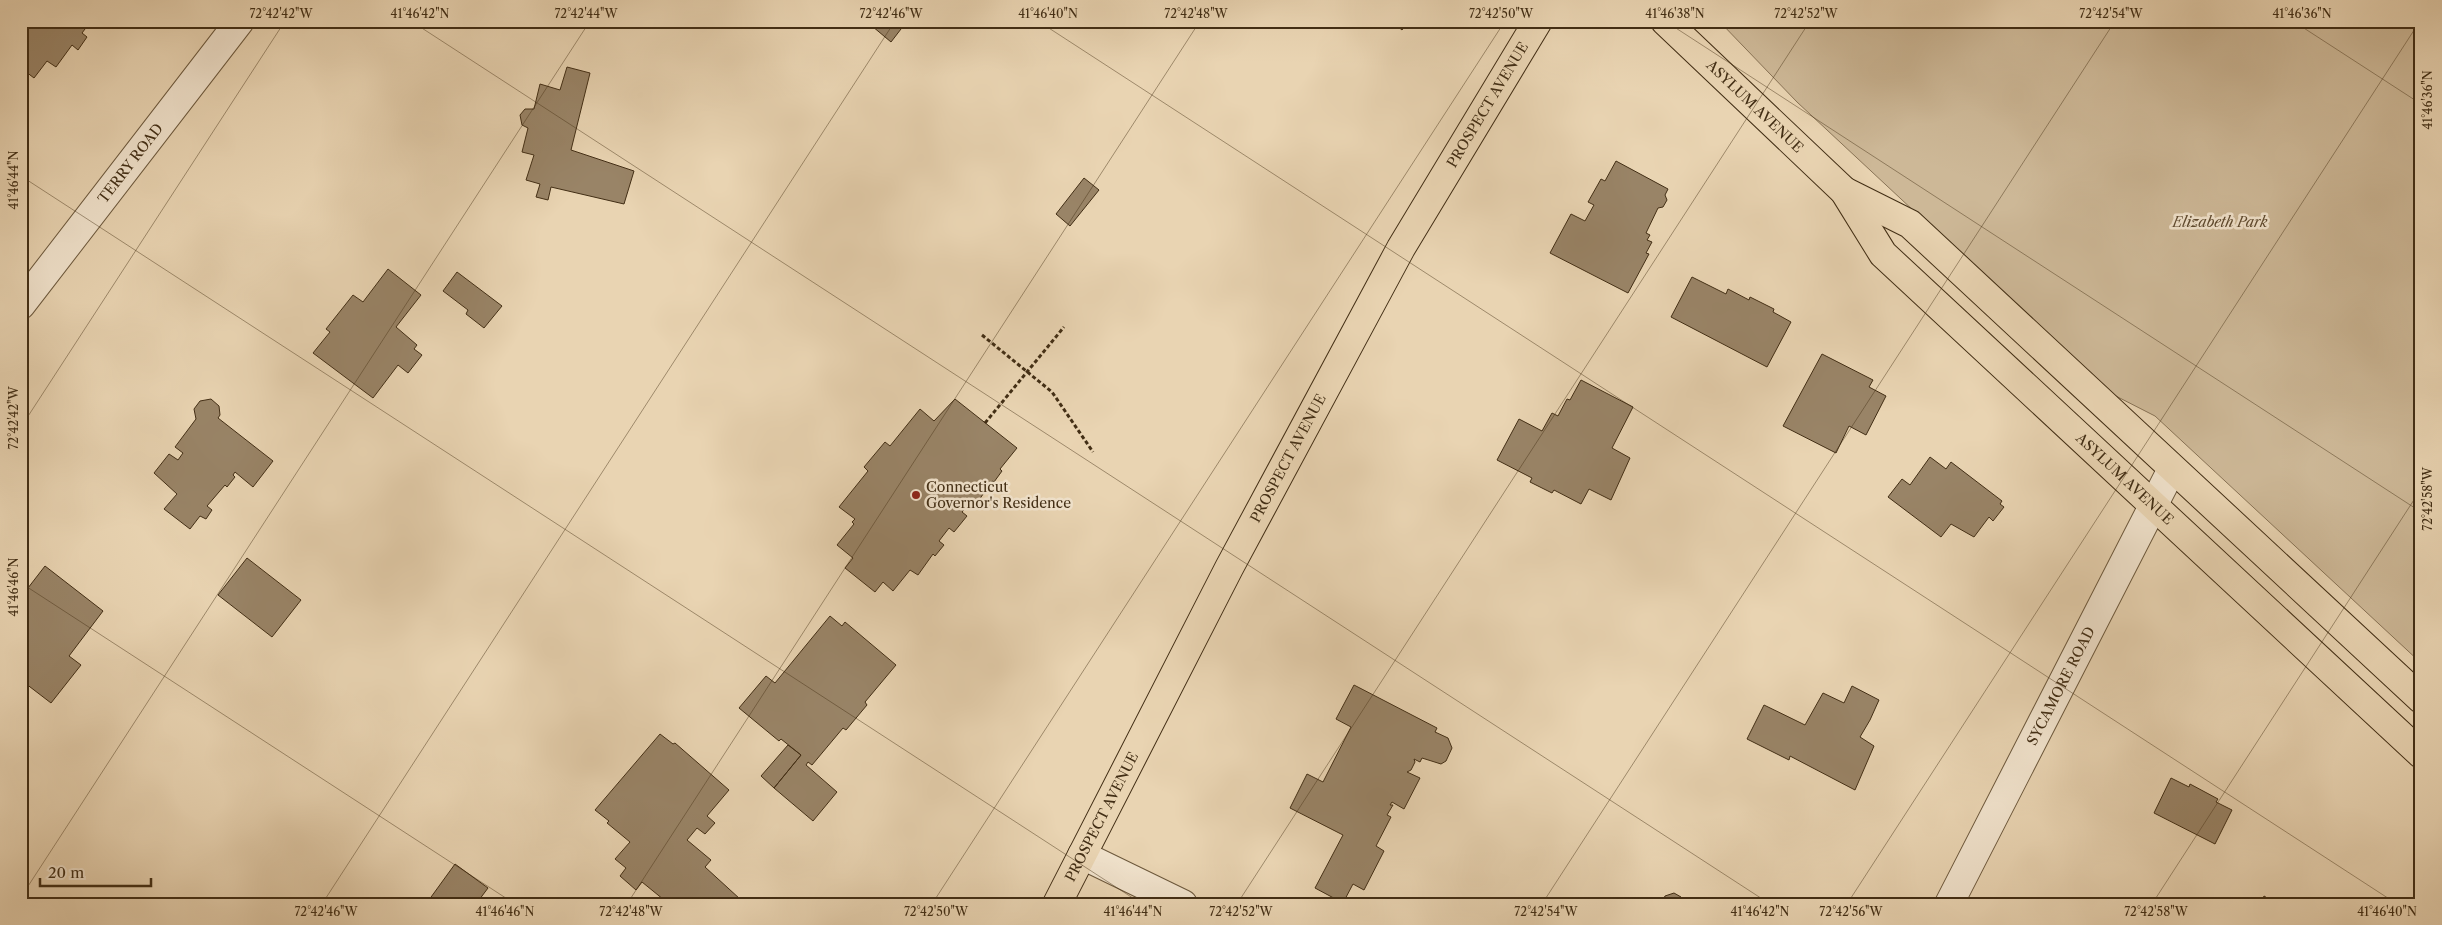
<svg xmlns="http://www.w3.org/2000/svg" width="2442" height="925" viewBox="0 0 2442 925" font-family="'Libre Caslon Text',serif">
<rect width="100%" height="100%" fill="#e9d4b2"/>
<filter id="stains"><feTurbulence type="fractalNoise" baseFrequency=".004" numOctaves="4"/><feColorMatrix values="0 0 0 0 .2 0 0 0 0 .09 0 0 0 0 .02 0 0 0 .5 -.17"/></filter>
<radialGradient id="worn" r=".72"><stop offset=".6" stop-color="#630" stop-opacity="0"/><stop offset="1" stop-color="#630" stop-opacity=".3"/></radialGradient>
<path fill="#cdb897" stroke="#887356" d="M 1719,21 L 2421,21 L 2421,663 L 2155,416 L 2108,392 L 1797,102 Z"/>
<path fill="#998467" stroke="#422e15" d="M 21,21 L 91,21 L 82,33 L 87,37 L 78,50 L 72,45 L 56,67 L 47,61 L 34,78 L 21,68 Z
M 866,21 L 903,21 L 899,26 L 901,29 L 891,42 Z
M 1391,21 L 1409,21 L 1402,30 Z
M 567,67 L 590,73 L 571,150 L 634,171 L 624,204 L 551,187 L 548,200 L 536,197 L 540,184 L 526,180 L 534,155 L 522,152 L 528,128 L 522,125 L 520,115 L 525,109 L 534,109 L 540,84 L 560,90 Z
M 1616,161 L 1668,189 L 1665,195 L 1667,200 L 1663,207 L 1658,208 L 1646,233 L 1650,235 L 1647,240 L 1652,242 L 1646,253 L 1649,254 L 1628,293 L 1550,253 L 1571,214 L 1585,221 L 1594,205 L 1588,202 L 1601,179 L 1605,181 Z
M 1084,178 L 1099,190 L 1070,226 L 1056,214 Z
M 388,269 L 421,295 L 396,327 L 417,345 L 414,349 L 422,355 L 408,373 L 398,365 L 373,398 L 313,353 L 330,332 L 326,329 L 353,295 L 363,302 Z
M 457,272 L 502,306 L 484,328 L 466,314 L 468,310 L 443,291 Z
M 1692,277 L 1726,294 L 1728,289 L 1749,300 L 1750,297 L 1774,309 L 1773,312 L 1791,322 L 1767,367 L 1671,317 Z
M 1822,354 L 1873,380 L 1869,387 L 1886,396 L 1866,435 L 1849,426 L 1836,453 L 1783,426 Z
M 1581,380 L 1633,407 L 1612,448 L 1630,458 L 1611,500 L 1589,489 L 1581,504 L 1554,490 L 1552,493 L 1530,482 L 1532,478 L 1497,460 L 1519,419 L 1542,431 L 1552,413 L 1558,416 L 1567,399 L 1570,400 Z
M 211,399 L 219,406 L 220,415 L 218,418 L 273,461 L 253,487 L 235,472 L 233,475 L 235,477 L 227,487 L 225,485 L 207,506 L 212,510 L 206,519 L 200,516 L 190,529 L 164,509 L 177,494 L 154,473 L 169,454 L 178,460 L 183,453 L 175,447 L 196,419 L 194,409 L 200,401 Z
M 955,399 L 1017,448 L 1000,469 L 1002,471 L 994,482 L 992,481 L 977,503 L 973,499 L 962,512 L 967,516 L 954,532 L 949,528 L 939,541 L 944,545 L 935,556 L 933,554 L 918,575 L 910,570 L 893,591 L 883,582 L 875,592 L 845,568 L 853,558 L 837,545 L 854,524 L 852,522 L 855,519 L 839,507 L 868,471 L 864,467 L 885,442 L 890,446 L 920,409 L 934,421 Z
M 1930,457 L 1946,469 L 1951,462 L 2002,501 L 2000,504 L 2004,507 L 1993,521 L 1989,517 L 1974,537 L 1951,524 L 1941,537 L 1888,497 L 1902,479 L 1910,485 Z
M 247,558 L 301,600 L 272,637 L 218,595 Z
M 45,566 L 103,611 L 69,656 L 81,665 L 51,703 L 21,680 L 21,597 Z
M 830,616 L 842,626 L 845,622 L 896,665 L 865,702 L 867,705 L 846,730 L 843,728 L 812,765 L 808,762 L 806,765 L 837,792 L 813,821 L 774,788 L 801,755 L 781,739 L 779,741 L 739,708 L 766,676 L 775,683 Z
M 1354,685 L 1437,728 L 1435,732 L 1448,738 L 1452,748 L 1446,761 L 1441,764 L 1422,758 L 1420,762 L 1414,759 L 1415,762 L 1411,770 L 1407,772 L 1420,778 L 1404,809 L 1392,802 L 1390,805 L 1393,805 L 1387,815 L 1391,817 L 1376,846 L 1384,851 L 1364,890 L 1353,884 L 1343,903 L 1315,888 L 1343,835 L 1290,808 L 1307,774 L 1323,782 L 1351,727 L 1336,719 Z
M 1852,686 L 1879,700 L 1870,720 L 1860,737 L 1874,746 L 1855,790 L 1790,756 L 1789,760 L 1747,739 L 1764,705 L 1805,725 L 1823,693 L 1844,703 Z
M 660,734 L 673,744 L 675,743 L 729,790 L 707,816 L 715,823 L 705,834 L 697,828 L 687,840 L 711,860 L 705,867 L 740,899 L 736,904 L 669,904 L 642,882 L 636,890 L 620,876 L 626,868 L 615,859 L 630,842 L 607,823 L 609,821 L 595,810 Z
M 788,745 L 801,755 L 774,788 L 761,776 Z
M 2171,778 L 2189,787 L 2190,784 L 2218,799 L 2216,802 L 2232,810 L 2215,844 L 2154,813 Z
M 455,864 L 488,888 L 476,904 L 426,904 Z
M 1674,893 L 1681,897 L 1684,904 L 1661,904 L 1665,896 Z
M 2264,896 L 2269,899 L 2279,904 L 2260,904 Z"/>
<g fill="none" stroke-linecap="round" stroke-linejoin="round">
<g stroke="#6c583c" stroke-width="30">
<g id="minor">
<path id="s1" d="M 21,305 L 240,21"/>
<path d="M 1082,855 L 1183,904"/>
<path id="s2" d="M 1949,904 L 2172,469"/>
</g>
</g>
<g stroke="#422e15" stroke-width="30">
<g id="major">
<path id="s3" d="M 1665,21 L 1844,191 L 1883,254 L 2421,754"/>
<path d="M 1844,191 L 1910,224 L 2421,699"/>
<path id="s4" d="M 1057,904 L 1229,568 L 1401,248 L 1538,21"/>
</g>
</g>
<path stroke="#422e15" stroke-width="3" stroke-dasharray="4 2.5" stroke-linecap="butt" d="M 982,335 L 1052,392 L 1093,452
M 985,423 L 1064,327"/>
<use href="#minor" stroke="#f1e3cd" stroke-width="28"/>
<use href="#major" stroke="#e9d4b2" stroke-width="28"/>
</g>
<path fill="none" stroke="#422e15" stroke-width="1" stroke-opacity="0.45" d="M 411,21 L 1770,904M 1038,21 L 2397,904M 1665,21 L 2421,512M 2293,21 L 2421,104M 21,176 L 1142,904M 21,427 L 285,21M 21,583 L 515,904M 21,897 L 590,21M 322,904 L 895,21M 627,904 L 1200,21M 932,904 L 1505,21M 1237,904 L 1810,21M 1542,904 L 2115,21M 1847,904 L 2420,21M 2152,904 L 2421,489"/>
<circle fill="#8f2418" stroke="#f1e3cd" stroke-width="2" cx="916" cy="495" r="5"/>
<g text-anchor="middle" stroke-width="5" stroke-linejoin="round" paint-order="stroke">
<g font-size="14" fill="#422e15" stroke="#f1e3cd">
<text dy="5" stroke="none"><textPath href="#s4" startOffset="908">PROSPECT AVENUE</textPath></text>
<text dy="5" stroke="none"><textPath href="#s3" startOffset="124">ASYLUM AVENUE</textPath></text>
<text dy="5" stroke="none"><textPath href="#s1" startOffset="179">TERRY ROAD</textPath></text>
<text dy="5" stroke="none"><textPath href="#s4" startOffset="502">PROSPECT AVENUE</textPath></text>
<text dy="5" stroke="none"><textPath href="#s3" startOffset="651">ASYLUM AVENUE</textPath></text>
<text dy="5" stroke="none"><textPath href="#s2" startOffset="245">SYCAMORE ROAD</textPath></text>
<text dy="5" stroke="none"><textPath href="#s4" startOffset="98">PROSPECT AVENUE</textPath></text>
</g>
<g font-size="14" font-style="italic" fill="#5e4a2f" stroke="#f1e3cd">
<text x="2220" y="227">Elizabeth Park</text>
</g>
<g font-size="14" fill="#422e15" stroke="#f1e3cd" text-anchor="start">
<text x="926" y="492">Connecticut<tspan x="926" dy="16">Governor's Residence</tspan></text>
</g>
</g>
<rect width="2442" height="925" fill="none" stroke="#e9d4b2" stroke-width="55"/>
<path d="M40 878v8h111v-8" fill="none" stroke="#422e15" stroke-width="2.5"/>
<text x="48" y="878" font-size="15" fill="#422e15" stroke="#f1e3cd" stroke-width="4" paint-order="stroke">20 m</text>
<rect x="28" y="28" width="2386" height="870" fill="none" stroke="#422e15" stroke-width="2"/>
<g font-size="12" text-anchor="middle" fill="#422e15">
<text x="281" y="18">72°42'42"W</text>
<text x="420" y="18">41°46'42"N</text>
<text x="586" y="18">72°42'44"W</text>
<text x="891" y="18">72°42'46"W</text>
<text x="1048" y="18">41°46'40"N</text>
<text x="1196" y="18">72°42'48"W</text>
<text x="1501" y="18">72°42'50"W</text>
<text x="1675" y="18">41°46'38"N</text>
<text x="1806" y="18">72°42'52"W</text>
<text x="2111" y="18">72°42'54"W</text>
<text x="2302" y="18">41°46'36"N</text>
<text transform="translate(2428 100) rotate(-90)" y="4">41°46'36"N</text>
<text transform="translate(14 180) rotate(-90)" y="4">41°46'44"N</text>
<text transform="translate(14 418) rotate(-90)" y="4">72°42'42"W</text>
<text transform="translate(2428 499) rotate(-90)" y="4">72°42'58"W</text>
<text transform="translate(14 587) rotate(-90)" y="4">41°46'46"N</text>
<text x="326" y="916">72°42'46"W</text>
<text x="505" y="916">41°46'46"N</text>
<text x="631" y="916">72°42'48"W</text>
<text x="936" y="916">72°42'50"W</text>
<text x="1133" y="916">41°46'44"N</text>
<text x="1241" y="916">72°42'52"W</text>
<text x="1546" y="916">72°42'54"W</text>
<text x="1760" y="916">41°46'42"N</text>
<text x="1851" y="916">72°42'56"W</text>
<text x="2156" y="916">72°42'58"W</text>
<text x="2387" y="916">41°46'40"N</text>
</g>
<rect width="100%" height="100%" filter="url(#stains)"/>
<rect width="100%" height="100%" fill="url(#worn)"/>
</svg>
